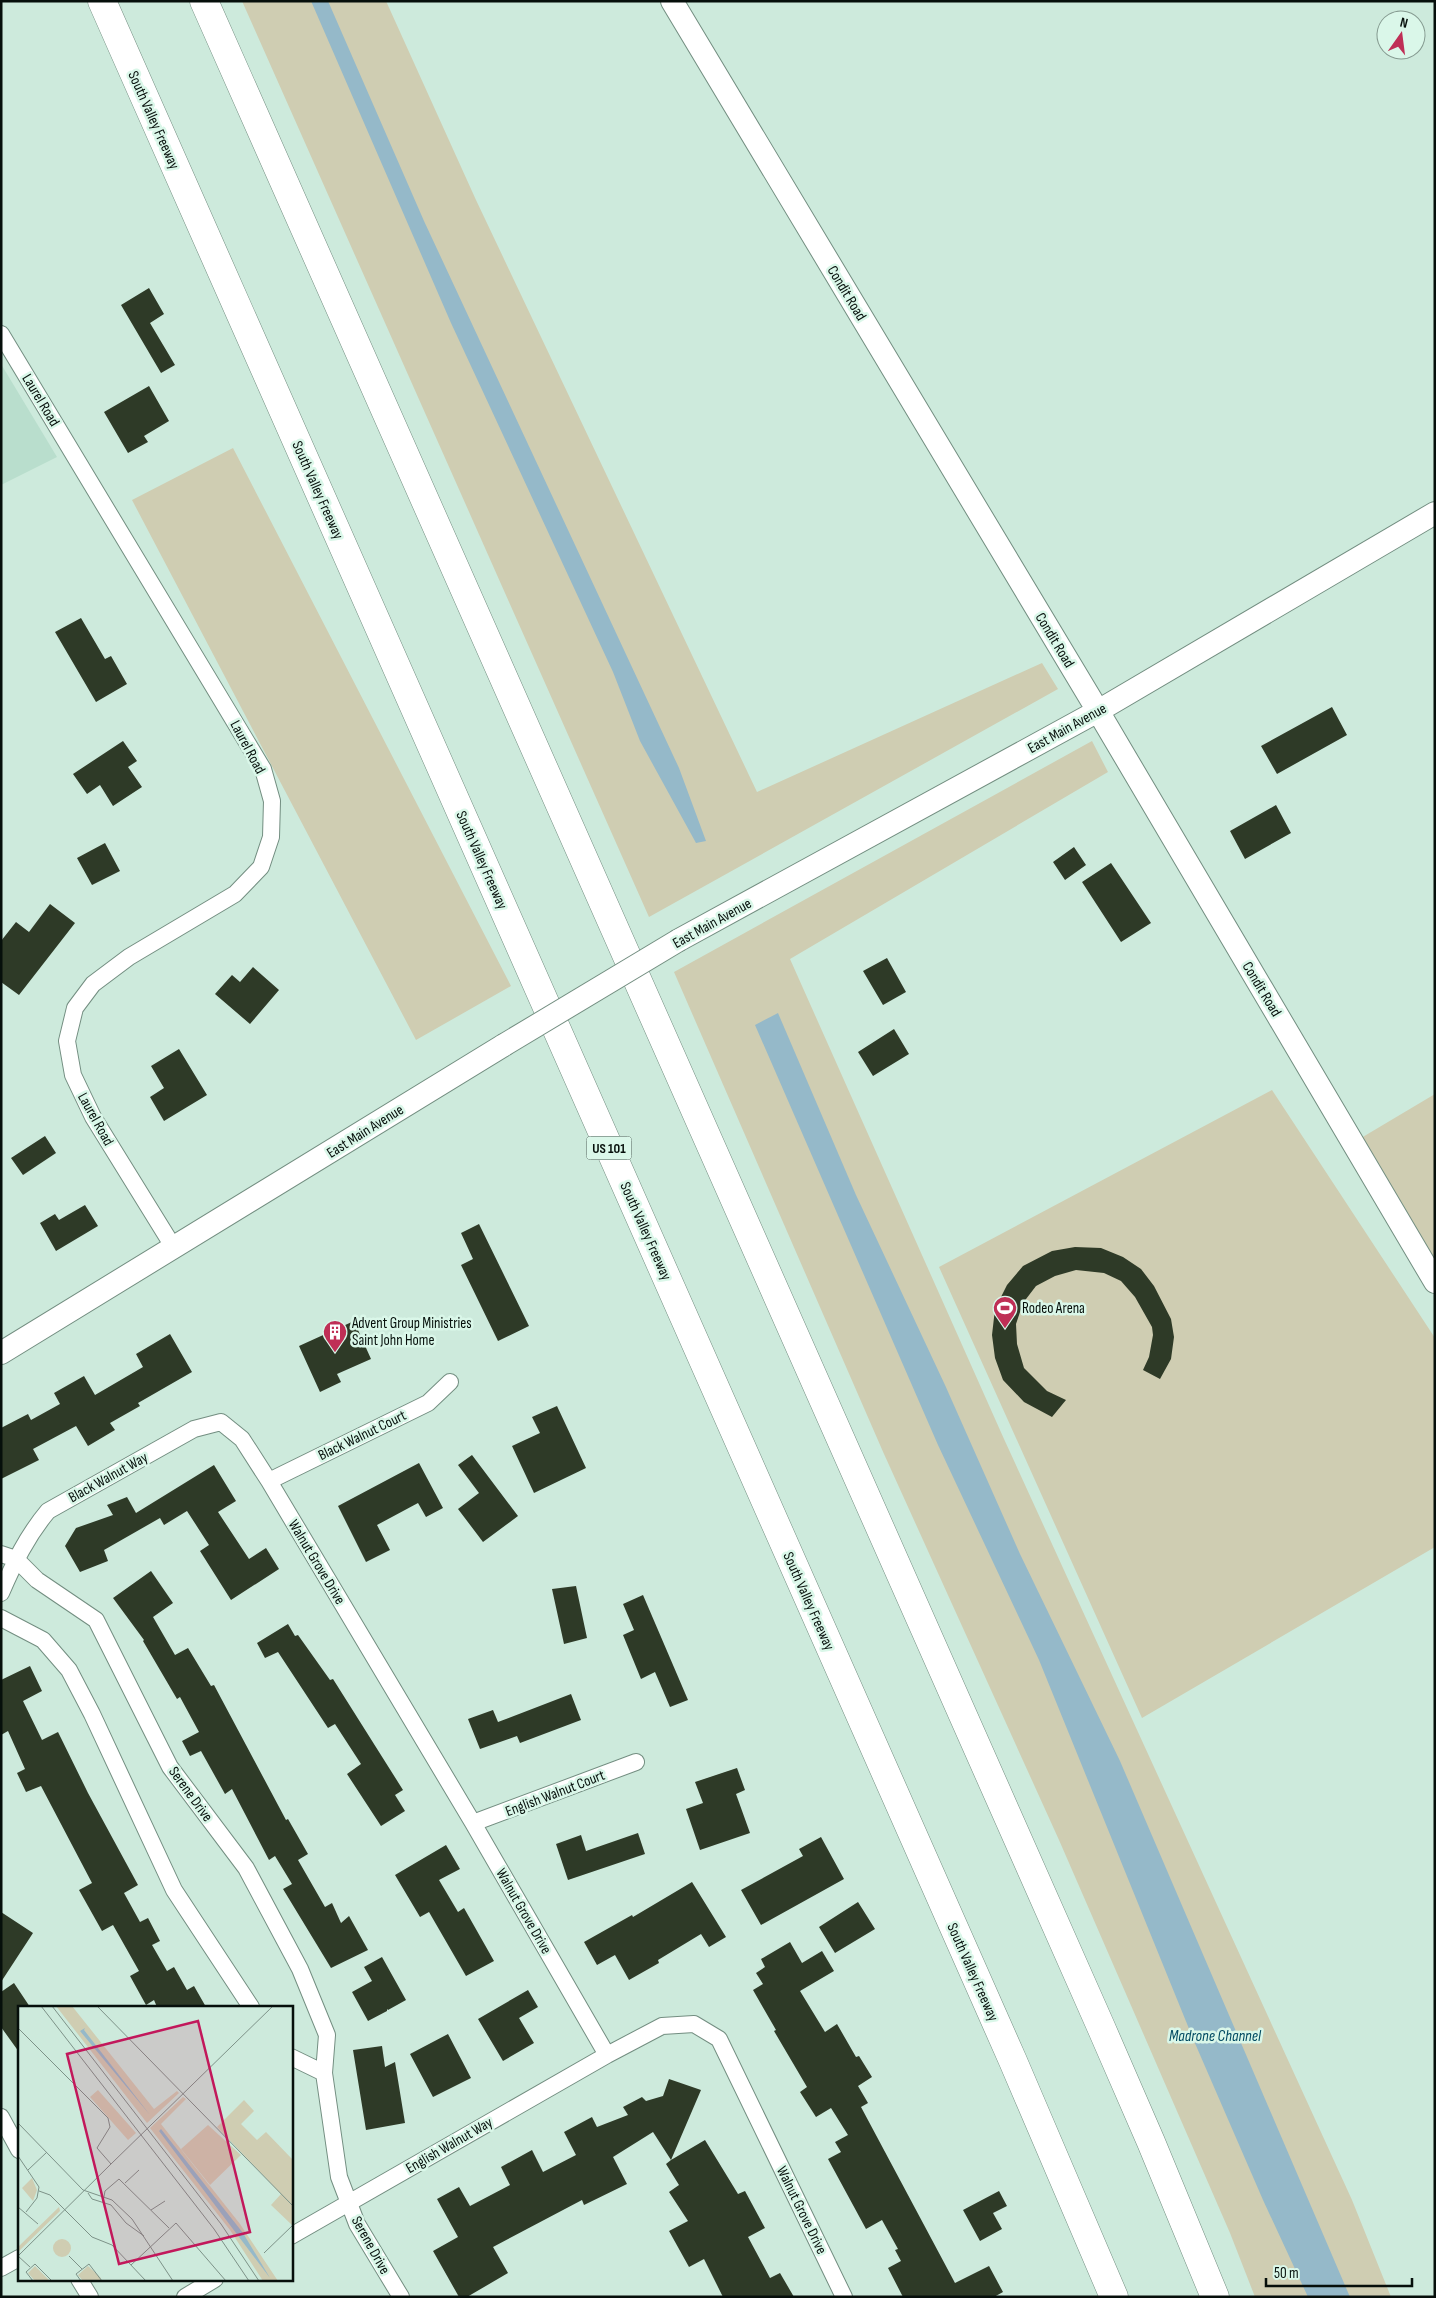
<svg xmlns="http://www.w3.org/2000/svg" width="1436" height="2298" viewBox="0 0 1436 2298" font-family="'Sofia Sans Condensed',sans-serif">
<rect width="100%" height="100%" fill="#cdeadc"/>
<path fill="#b9decd" d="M 1,364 L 57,457 L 1,485 Z"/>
<path fill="#cfcdb2" d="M 242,1 L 386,1 L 476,200 L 757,792 L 1042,663 L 1058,689 L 649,917 Z
M 233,448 L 511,986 L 416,1040 L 132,500 Z
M 1092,741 L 1108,772 L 790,959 L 1004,1439 L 1352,2200 L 1391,2297 L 1255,2297 L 1230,2233 L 1059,1840 L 884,1454 L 674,972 Z
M 1272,1090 L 1435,1338 L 1435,1547 L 1142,1718 L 939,1267 Z
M 1435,1094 L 1435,1275 L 1356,1141 Z"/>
<path fill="#95b9c9" d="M 311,1 L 328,1 L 424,221 L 679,768 L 706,841 L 696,843 L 640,741 L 613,672 L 451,323 Z
M 778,1013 L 856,1195 L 945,1385 L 1020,1554 L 1120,1761 L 1350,2297 L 1308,2297 L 1263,2200 L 1194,2041 L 1039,1660 L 938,1445 L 755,1025 Z"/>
<path fill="#2e3a27" d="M 149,288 L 164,314 L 150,323 L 175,365 L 161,373 L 121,305 Z
M 149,386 L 169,421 L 144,436 L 148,442 L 128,453 L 104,412 Z
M 81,618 L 105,659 L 111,656 L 127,684 L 96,702 L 55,632 Z
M 1332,707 L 1347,735 L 1277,774 L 1261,746 Z
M 123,741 L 137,761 L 128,767 L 142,787 L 113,806 L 100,785 L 87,794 L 73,774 Z
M 1276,805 L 1291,833 L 1245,859 L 1230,831 Z
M 105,843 L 120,871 L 92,885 L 77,858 Z
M 1074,847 L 1086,865 L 1065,880 L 1053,862 Z
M 1111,863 L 1151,923 L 1121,942 L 1082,882 Z
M 50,904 L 75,923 L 19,995 L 1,982 L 1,941 L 16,922 L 29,932 Z
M 887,958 L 906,992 L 883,1005 L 863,971 Z
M 253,967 L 279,990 L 250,1024 L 215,994 L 232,975 L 240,982 Z
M 894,1029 L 909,1054 L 873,1076 L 858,1052 Z
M 179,1049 L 207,1095 L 164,1121 L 150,1097 L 164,1088 L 151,1066 Z
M 45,1136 L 56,1153 L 23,1175 L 11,1158 Z
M 85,1205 L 98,1226 L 56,1251 L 40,1223 L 55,1214 L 59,1220 Z
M 479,1224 L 529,1326 L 498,1341 L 461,1265 L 473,1259 L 461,1233 Z
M 1075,1247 L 1101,1248 L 1123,1257 L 1141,1269 L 1154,1286 L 1171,1319 L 1174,1337 L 1171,1359 L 1160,1379 L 1143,1370 L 1149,1357 L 1153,1335 L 1152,1327 L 1135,1297 L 1121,1281 L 1104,1273 L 1076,1270 L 1055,1276 L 1036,1286 L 1023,1303 L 1016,1324 L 1017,1344 L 1024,1368 L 1047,1391 L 1066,1400 L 1052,1417 L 1024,1402 L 1003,1380 L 995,1358 L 992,1335 L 995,1309 L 1007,1285 L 1023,1266 L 1052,1251 Z
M 354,1321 L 371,1359 L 337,1374 L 341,1382 L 320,1392 L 299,1346 Z
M 170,1334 L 192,1372 L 138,1403 L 140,1406 L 110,1423 L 115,1430 L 88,1446 L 76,1426 L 33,1449 L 39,1460 L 1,1479 L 1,1428 L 28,1414 L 31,1420 L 60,1404 L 54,1393 L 84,1376 L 95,1395 L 143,1367 L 136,1354 Z
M 557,1406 L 586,1468 L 534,1493 L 512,1446 L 540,1433 L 532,1417 Z
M 472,1455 L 518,1516 L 483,1542 L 458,1509 L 479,1493 L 458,1465 Z
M 419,1463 L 443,1508 L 426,1517 L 418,1503 L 377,1525 L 390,1550 L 366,1562 L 338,1506 Z
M 214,1465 L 236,1501 L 218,1512 L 249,1559 L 266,1548 L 279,1569 L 231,1600 L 200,1551 L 209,1545 L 187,1511 L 164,1525 L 160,1518 L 104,1550 L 108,1561 L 80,1572 L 65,1546 L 76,1528 L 113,1515 L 107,1505 L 127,1497 L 136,1513 Z
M 151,1571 L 173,1603 L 153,1617 L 175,1655 L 188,1648 L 211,1686 L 214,1685 L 286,1820 L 288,1819 L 308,1854 L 298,1860 L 325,1907 L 332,1903 L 341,1923 L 349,1916 L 368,1950 L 331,1968 L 283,1889 L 292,1884 L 275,1856 L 269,1860 L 232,1789 L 225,1794 L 201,1751 L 190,1756 L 182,1741 L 199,1732 L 180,1697 L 177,1699 L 143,1641 L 144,1640 L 113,1598 Z
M 576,1586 L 587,1638 L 564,1644 L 552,1589 Z
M 643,1595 L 688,1700 L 670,1707 L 655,1672 L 641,1679 L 623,1635 L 634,1630 L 623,1604 Z
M 288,1624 L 295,1636 L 298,1635 L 330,1680 L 333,1679 L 403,1790 L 395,1795 L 405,1811 L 381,1826 L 347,1774 L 361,1764 L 335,1724 L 328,1728 L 278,1652 L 265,1658 L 257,1643 Z
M 30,1666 L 42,1691 L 23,1701 L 42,1740 L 58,1732 L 88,1793 L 138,1885 L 124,1893 L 140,1922 L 148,1918 L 160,1941 L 152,1945 L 167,1971 L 174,1967 L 187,1990 L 194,1986 L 206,2007 L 157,2007 L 154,2000 L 146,2005 L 130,1976 L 139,1971 L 113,1925 L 102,1931 L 79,1890 L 92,1883 L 41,1786 L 26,1792 L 17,1773 L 25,1769 L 8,1731 L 1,1735 L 1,1680 Z
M 571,1694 L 581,1720 L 520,1743 L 517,1736 L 480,1749 L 468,1719 L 493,1710 L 498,1722 Z
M 737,1768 L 745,1790 L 736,1794 L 750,1833 L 700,1850 L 686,1809 L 703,1803 L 695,1782 Z
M 638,1833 L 645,1854 L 568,1880 L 556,1844 L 581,1835 L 586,1851 Z
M 821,1837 L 844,1879 L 761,1925 L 741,1890 L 803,1856 L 799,1849 Z
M 446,1845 L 460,1869 L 439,1880 L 458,1912 L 464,1908 L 494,1961 L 466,1976 L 429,1912 L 420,1917 L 395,1875 Z
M 692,1882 L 726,1937 L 709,1947 L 701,1934 L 658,1960 L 659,1963 L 629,1980 L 615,1955 L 597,1965 L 584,1942 L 632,1915 L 633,1917 Z
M 858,1902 L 875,1929 L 835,1953 L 819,1927 Z
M 1,1912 L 33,1933 L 1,1982 Z
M 790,1942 L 802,1963 L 822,1951 L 834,1971 L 800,1991 L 825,2032 L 837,2024 L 856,2057 L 859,2056 L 872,2077 L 858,2086 L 868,2103 L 861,2107 L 955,2283 L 989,2266 L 1003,2292 L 994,2297 L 903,2297 L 888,2268 L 901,2261 L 895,2250 L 898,2249 L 882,2220 L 866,2229 L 828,2159 L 841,2152 L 835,2142 L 848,2135 L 831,2108 L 816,2117 L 800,2092 L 807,2087 L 774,2031 L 776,2030 L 753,1990 L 763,1984 L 756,1973 L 765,1967 L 761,1959 Z
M 382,1957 L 406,2000 L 388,2010 L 387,2009 L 387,2011 L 368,2021 L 352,1992 L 372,1981 L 364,1967 Z
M 14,1983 L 30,2007 L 19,2007 L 19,2052 L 1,2027 L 1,1992 Z
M 528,1990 L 538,2007 L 519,2018 L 534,2043 L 503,2061 L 478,2019 Z
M 448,2034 L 471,2078 L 433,2097 L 410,2054 Z
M 382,2046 L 385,2067 L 395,2062 L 405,2123 L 366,2130 L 353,2050 Z
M 669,2079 L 701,2090 L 671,2160 L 705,2140 L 738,2194 L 745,2191 L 765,2228 L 748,2237 L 770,2278 L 780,2273 L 794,2297 L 723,2297 L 704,2259 L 689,2267 L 669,2231 L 688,2221 L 669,2192 L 679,2185 L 666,2164 L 671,2160 L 653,2132 L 613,2157 L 627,2184 L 584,2205 L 582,2200 L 493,2247 L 508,2273 L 467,2297 L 459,2297 L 433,2251 L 458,2237 L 437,2199 L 459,2187 L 470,2206 L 510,2185 L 501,2167 L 532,2150 L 543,2172 L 576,2155 L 564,2132 L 592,2117 L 597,2127 L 628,2115 L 623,2107 L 642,2097 L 646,2101 L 663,2096 Z
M 999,2191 L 1007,2206 L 993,2213 L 1002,2229 L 980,2241 L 963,2210 Z"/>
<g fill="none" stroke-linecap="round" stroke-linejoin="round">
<g stroke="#738e81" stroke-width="18">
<path id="street" d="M 1,334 L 263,769 L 272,801 L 271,837 L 261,867 L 235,894 L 129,957 L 93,984 L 75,1008 L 67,1041 L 73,1075 L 93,1117 L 174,1248
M 269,1481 L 428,1403 L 450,1382
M 1,1554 L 16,1559 L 37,1580 L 96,1620 L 170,1767 L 246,1868 L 300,1969 L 327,2035 L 324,2073 L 339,2177 L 357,2224 L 401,2297
M 1,1593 C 14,1563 27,1536 48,1511 L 194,1429 L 221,1422 L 242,1439 L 269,1481 L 473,1823 L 607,2055
M 1,1618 L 43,1640 L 69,1670 L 92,1714 L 174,1890 L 251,2007
M 473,1823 L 636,1762
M 291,2057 L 324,2073
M 1,2117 L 19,2150
M 291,2236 L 607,2055 L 662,2026 L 694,2024 L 719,2039 L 844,2297
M 1,2268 L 19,2258
M 79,2279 L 90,2297
M 185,2297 L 215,2279"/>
</g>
<g stroke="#738e81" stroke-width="24">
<path id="secondary" d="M 672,1 L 1098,711 L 1435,1282
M 679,940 L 1098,711 L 1435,513
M 1,1353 L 504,1045"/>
</g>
<g stroke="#738e81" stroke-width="29">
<path id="highway" d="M 102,1 L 1013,2061 L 1114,2297
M 204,1 L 1101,2027 L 1151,2142 L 1215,2297"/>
</g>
<use href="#street" stroke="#fff" stroke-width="16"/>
<use href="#secondary" stroke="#fff" stroke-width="22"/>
<use href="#highway" stroke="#fff" stroke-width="28"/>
<g stroke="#738e81" stroke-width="24" stroke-linecap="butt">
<path id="secondary-bridge" d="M 504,1045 L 679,940"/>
</g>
<use href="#secondary-bridge" stroke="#fff" stroke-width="22"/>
</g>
<defs>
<g id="stadium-pin" transform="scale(1.25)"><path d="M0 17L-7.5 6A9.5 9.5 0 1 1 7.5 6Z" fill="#bf2f56" stroke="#daf7e9"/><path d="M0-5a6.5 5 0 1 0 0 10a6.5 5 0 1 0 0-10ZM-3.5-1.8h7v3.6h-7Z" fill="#fff"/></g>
<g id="building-pin" transform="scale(1.25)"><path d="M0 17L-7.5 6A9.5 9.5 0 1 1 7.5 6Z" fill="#bf2f56" stroke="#daf7e9"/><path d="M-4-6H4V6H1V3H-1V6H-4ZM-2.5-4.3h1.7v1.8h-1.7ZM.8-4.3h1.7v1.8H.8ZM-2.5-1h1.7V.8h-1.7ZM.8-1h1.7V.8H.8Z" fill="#fff"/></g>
</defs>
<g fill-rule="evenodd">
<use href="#stadium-pin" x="1005" y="1308"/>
<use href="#building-pin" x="335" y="1332"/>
</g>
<g text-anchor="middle" stroke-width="5" stroke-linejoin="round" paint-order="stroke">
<rect fill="#daf7e9" stroke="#46554e" stroke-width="1" x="586.5" y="1136.5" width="45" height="23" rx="4"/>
<g font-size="14" font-weight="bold" fill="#060f0b">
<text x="609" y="1153">US 101</text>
</g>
<g font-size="15" fill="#060f0b" stroke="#daf7e9">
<text transform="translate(154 120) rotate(66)" y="5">South Valley Freeway</text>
<text transform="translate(847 293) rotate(59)" y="5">Condit Road</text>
<text transform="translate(41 400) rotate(59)" y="5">Laurel Road</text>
<text transform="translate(318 490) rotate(66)" y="5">South Valley Freeway</text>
<text transform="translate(1055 640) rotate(59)" y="5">Condit Road</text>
<text transform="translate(1067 728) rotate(-29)" y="5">East Main Avenue</text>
<text transform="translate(248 747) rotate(62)" y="5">Laurel Road</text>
<text transform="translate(482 860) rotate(66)" y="5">South Valley Freeway</text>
<text transform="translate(712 923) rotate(-29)" y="5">East Main Avenue</text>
<text transform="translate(1262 989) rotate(59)" y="5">Condit Road</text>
<text transform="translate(96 1119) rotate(61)" y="5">Laurel Road</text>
<text transform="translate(365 1131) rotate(-32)" y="5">East Main Avenue</text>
<text transform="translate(646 1231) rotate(66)" y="5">South Valley Freeway</text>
<text transform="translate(362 1435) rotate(-26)" y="5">Black Walnut Court</text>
<text transform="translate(108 1477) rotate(-29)" y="5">Black Walnut Way</text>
<text transform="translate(317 1562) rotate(59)" y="5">Walnut Grove Drive</text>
<text transform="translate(809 1601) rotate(66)" y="5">South Valley Freeway</text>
<text transform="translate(555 1793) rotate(-21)" y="5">English Walnut Court</text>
<text transform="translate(191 1794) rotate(54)" y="5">Serene Drive</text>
<text transform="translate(524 1911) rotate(60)" y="5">Walnut Grove Drive</text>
<text transform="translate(973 1972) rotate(66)" y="5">South Valley Freeway</text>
<text transform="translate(449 2145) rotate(-30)" y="5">English Walnut Way</text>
<text transform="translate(802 2210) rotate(64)" y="5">Walnut Grove Drive</text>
<text transform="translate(371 2245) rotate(61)" y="5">Serene Drive</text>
</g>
<g font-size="15" fill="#060f0b" stroke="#daf7e9" text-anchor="start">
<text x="1022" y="1313">Rodeo Arena</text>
<text x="352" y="1328">Advent Group Ministries<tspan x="352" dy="17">Saint John Home</tspan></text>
</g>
<g font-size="16" font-style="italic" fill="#004961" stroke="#daf7e9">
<text x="1215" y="2041">Madrone Channel</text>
</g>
</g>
<g transform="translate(18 2006)">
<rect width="275" height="275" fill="#cdeadc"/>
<path d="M 38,0 L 54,0 L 136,103 L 159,85 L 161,87 L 129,117 ZM 80,84 L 118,127 L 110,134 L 72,91 ZM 165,91 L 168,93 L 143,118 L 222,218 L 260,275 L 245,275 L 212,224 L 132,122 ZM 226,94 L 236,105 L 223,118 L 239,134 L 248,126 L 275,154 L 274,219 L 253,199 L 263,188 L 199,121 ZM 190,119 L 223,149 L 192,179 L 163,143 ZM 14,172 L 19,184 L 15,195 L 4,182 ZM 41,201 L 42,205 L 0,246 L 0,241 ZM35 242a9 9 0 1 1 18 0a9 9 0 1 1-18 0ZM 17,260 L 32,275 L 17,275 L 10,267 ZM 70,260 L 83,272 L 82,275 L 65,275 L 60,269 Z" fill="#cfcdb2"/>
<path d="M 67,22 L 66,24 L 132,109 L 62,25 ZM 143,123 L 225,227 L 252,272 L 141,125 Z" fill="#95b9c9"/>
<path fill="none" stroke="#7d9288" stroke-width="1" d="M 23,0 L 196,223 L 231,275M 34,0 L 203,218 L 241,275M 79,0 L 275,200M 0,22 L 90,112 L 92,121 L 79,142 L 93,158 L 255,0M 0,117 L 65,184 L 94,194 L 114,213 L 155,275M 0,150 L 21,181 L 19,192 L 8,206M 10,164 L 29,146M 107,177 L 121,164M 21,185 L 32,189 L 74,231 L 94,239 L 128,275M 70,187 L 74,193 L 93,199 L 108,217 L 126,230M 85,196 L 87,185 L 101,173 L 151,222M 0,201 L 20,218M 133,204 L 147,195M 246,247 L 275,219M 0,250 L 12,261M 0,250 L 93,158M 51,250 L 64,263M 113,259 L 158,217 L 208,275M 15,275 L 8,266 L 17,258 L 34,275M 63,275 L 58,268 L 71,258 L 84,275"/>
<path fill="#c2185b" fill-opacity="0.15" stroke="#c2185b" stroke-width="2.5" d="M 180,15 L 232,226 L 101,258 L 49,48 Z"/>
<rect width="275" height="275" fill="none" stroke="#060f0b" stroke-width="2.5"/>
</g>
<rect width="1436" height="2298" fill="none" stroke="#060f0b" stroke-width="5"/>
<g transform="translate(1401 35) rotate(14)"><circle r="24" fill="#daf7e9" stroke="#859a90"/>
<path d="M0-4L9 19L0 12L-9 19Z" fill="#bf2f56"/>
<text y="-8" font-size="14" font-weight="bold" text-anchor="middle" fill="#060f0b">N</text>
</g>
<path d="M1266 2278v8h146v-8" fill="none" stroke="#060f0b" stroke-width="2.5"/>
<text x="1274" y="2278" font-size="15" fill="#060f0b" stroke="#daf7e9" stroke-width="4" paint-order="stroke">50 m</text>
</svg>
